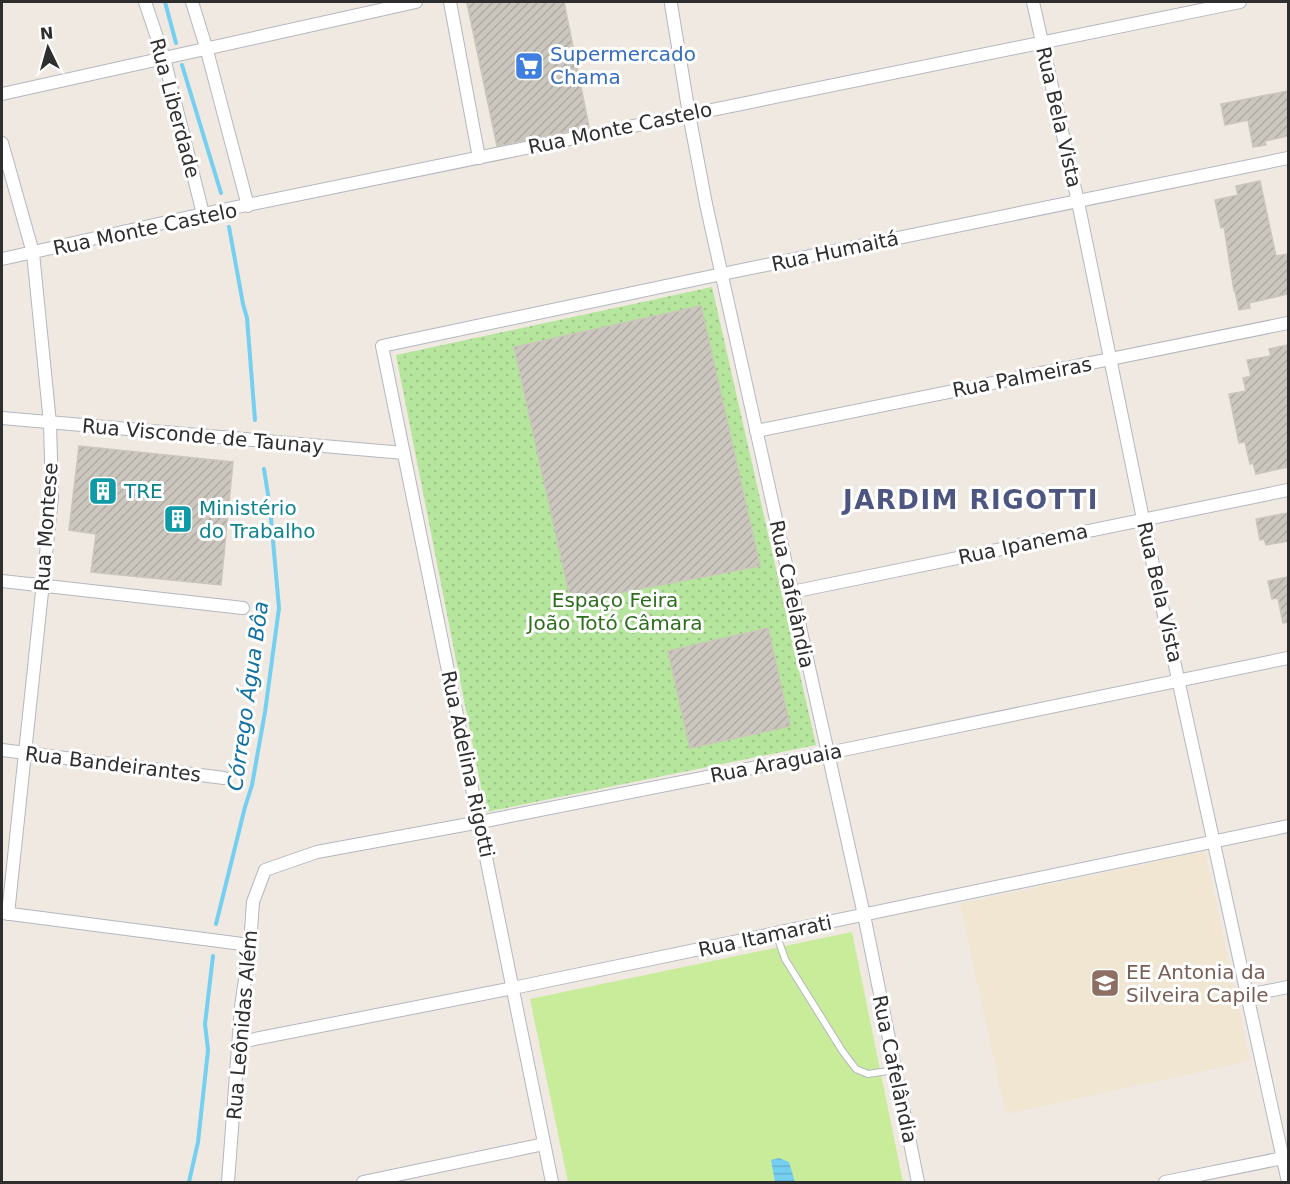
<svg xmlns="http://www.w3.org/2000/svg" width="1290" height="1184" viewBox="0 0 1290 1184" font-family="'DejaVu Sans',sans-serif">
<defs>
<pattern id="park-dots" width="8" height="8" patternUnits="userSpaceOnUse" patternTransform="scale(1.5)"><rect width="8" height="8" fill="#b6e59e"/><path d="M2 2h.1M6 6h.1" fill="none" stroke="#9dc588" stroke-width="1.8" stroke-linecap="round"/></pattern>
<pattern id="water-rules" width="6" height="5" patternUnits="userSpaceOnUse" patternTransform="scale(1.5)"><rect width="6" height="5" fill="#75cff0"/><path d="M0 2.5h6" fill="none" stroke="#66b2ce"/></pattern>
<pattern id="building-hatch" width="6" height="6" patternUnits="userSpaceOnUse" patternTransform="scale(1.5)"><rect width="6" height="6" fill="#cbc7bf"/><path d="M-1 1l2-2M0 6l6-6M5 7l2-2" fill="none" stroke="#afaba4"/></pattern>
</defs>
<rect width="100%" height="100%" fill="#efe9e1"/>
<path fill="#f0e6d1" d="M 1205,851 L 1250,1061 L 1006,1114 L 960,904 Z"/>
<path fill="url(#park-dots)" d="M 712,287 L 816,745 L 486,812 L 396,355 Z"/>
<path fill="#c9ec9a" d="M 852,932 L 903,1182 L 568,1182 L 530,999 Z"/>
<path fill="url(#water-rules)" d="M 779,1158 L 789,1162 L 795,1182 L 775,1182 L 771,1160 Z"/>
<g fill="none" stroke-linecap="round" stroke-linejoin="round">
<path stroke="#75cff0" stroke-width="4" d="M 165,2 L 176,43
M 182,65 L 221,193
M 229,227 L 243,304 L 247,318 L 255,420
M 216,924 L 245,807 L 252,785 L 265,712 L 279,608 L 270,507 L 264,469
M 189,1182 L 198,1142 L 208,1050 L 205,1024 L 213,956"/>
</g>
<path fill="url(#building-hatch)" stroke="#cbc5ba" stroke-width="1.5" d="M 473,2 L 564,2 L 589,127 L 497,146 L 467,3 Z
M 1288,91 L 1288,136 L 1265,141 L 1266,145 L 1253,147 L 1248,120 L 1225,125 L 1221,104 Z
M 1260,181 L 1276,256 L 1288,254 L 1288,294 L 1249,303 L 1250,308 L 1239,310 L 1235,291 L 1234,291 L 1224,227 L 1221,228 L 1215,200 L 1238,195 L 1236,186 Z
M 701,306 L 760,566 L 571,602 L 514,347 Z
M 1288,345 L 1288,467 L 1256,474 L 1253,463 L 1250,464 L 1245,442 L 1239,443 L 1229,394 L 1246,391 L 1243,378 L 1251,376 L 1247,360 L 1271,356 L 1269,349 Z
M 79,446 L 233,462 L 221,585 L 91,572 L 96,534 L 69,530 Z
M 1288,513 L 1288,541 L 1266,545 L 1264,539 L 1260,540 L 1256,519 Z
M 1288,577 L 1288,622 L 1283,623 L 1278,598 L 1272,599 L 1268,581 Z
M 768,628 L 790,726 L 690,748 L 668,651 Z"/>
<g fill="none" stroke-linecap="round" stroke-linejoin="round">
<g stroke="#b4b7c1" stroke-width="8">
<path id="service" d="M 776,933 L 785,959 L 843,1052 L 856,1069 L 868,1074 L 895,1070"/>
</g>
<g stroke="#b4b7c1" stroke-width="14">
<path id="minor" d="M 145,2 L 164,58 L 203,214
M 192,2 L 206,47 L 248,206
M 450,2 L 479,158
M 1033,2 L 1078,202 L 1143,519 L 1288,1182
M 671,4 L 689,114 L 706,204 L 864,915 L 918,1182
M 2,94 L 416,2
M 2,143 L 33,253 L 50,423 L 52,497 L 8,914
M 2,259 L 203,214 L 1240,2
M 2,418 L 404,453
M 756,431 L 1288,323
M 2,581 L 243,608
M 792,592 L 1288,490
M 2,750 L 224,778
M 3,913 L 250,945
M 1247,995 L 1288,987
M 240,1042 L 513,988 L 1288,826
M 228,1182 L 241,1007 L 250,945 L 253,902 L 265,870 L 317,852 L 480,822 L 828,753 L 1288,658
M 363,1182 L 544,1144
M 552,1182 L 382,346 L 722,274 L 1288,158
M 1165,1182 L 1288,1157"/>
</g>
<use href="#service" stroke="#fff" stroke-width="6"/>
<use href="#minor" stroke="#fff" stroke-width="12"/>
</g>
<defs>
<g id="supermarket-square" transform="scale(1.5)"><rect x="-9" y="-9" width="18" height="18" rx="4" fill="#3f7fe0" stroke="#fff"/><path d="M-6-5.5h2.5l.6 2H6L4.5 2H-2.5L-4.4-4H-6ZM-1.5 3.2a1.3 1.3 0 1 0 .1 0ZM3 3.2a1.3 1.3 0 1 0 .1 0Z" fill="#fff"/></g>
<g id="building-square" transform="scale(1.5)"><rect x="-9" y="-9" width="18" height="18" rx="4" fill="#0f9aa8" stroke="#fff"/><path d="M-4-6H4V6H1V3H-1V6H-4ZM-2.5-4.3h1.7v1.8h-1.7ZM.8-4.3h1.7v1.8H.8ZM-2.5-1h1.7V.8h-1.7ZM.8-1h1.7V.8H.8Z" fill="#fff"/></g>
<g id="school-square" transform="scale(1.5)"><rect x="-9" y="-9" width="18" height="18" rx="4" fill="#8d6e63" stroke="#fff"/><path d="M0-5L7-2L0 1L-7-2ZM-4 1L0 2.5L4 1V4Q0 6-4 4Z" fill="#fff"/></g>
</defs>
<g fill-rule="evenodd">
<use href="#supermarket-square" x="529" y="66"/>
<use href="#building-square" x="103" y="491"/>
<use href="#building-square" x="178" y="519"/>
<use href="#school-square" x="1105" y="983"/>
</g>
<g text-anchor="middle" stroke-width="6" stroke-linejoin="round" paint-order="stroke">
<g font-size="20" fill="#366cbe" stroke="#fff" text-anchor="start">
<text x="550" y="61">Supermercado<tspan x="550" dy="23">Chama</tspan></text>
</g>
<g font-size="20" fill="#2e2e2e" stroke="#fff">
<text transform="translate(175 108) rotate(75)" y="7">Rua Liberdade</text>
<text transform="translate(1059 117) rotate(77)" y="7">Rua Bela Vista</text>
<text transform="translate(620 128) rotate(-12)" y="7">Rua Monte Castelo</text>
<text transform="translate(145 229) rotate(-12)" y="7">Rua Monte Castelo</text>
<text transform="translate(835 251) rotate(-12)" y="7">Rua Humaitá</text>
<text transform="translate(1022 377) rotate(-11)" y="7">Rua Palmeiras</text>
<text transform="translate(203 436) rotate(5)" y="7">Rua Visconde de Taunay</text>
<text transform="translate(46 527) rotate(-86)" y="7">Rua Montese</text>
<text transform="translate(1023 544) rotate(-12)" y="7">Rua Ipanema</text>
<text transform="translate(1160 592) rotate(77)" y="7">Rua Bela Vista</text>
<text transform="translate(792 594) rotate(78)" y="7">Rua Cafelândia</text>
<text transform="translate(776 763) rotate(-11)" y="7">Rua Araguaia</text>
<text transform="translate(113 764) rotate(7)" y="7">Rua Bandeirantes</text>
<text transform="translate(468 764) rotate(78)" y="7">Rua Adelina Rigotti</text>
<text transform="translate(765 936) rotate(-12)" y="7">Rua Itamarati</text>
<text transform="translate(242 1025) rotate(-85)" y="7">Rua Leônidas Além</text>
<text transform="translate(895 1069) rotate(78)" y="7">Rua Cafelândia</text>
</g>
<g font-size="20" fill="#0d838f" stroke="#fff" text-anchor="start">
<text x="124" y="498">TRE</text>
<text x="199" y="515">Ministério<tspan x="199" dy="23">do Trabalho</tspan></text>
</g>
<g font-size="20" fill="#2c6e1b" stroke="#fff">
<text x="615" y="607">Espaço Feira<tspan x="615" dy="23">João Totó Câmara</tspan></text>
</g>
<g font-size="20" fill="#785e54" stroke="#fff" text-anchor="start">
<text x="1126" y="979">EE Antonia da<tspan x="1126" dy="23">Silveira Capile</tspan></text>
</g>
<g font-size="21" font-style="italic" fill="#0d6fa3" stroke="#fff">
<text transform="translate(248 696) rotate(-82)" y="7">Córrego Água Bôa</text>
</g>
<g font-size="26" font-weight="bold" letter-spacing="1.5" fill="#4d5680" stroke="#fff">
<text x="971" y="509">JARDIM RIGOTTI</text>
</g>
</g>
<rect width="1290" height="1184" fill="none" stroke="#2e2e2e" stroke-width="6"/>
<g transform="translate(48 48) rotate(355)" stroke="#ffffff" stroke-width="4.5" paint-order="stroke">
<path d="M0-4.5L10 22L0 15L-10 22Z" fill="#2e2e2e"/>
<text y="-9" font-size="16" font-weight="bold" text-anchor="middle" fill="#2e2e2e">N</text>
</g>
</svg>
